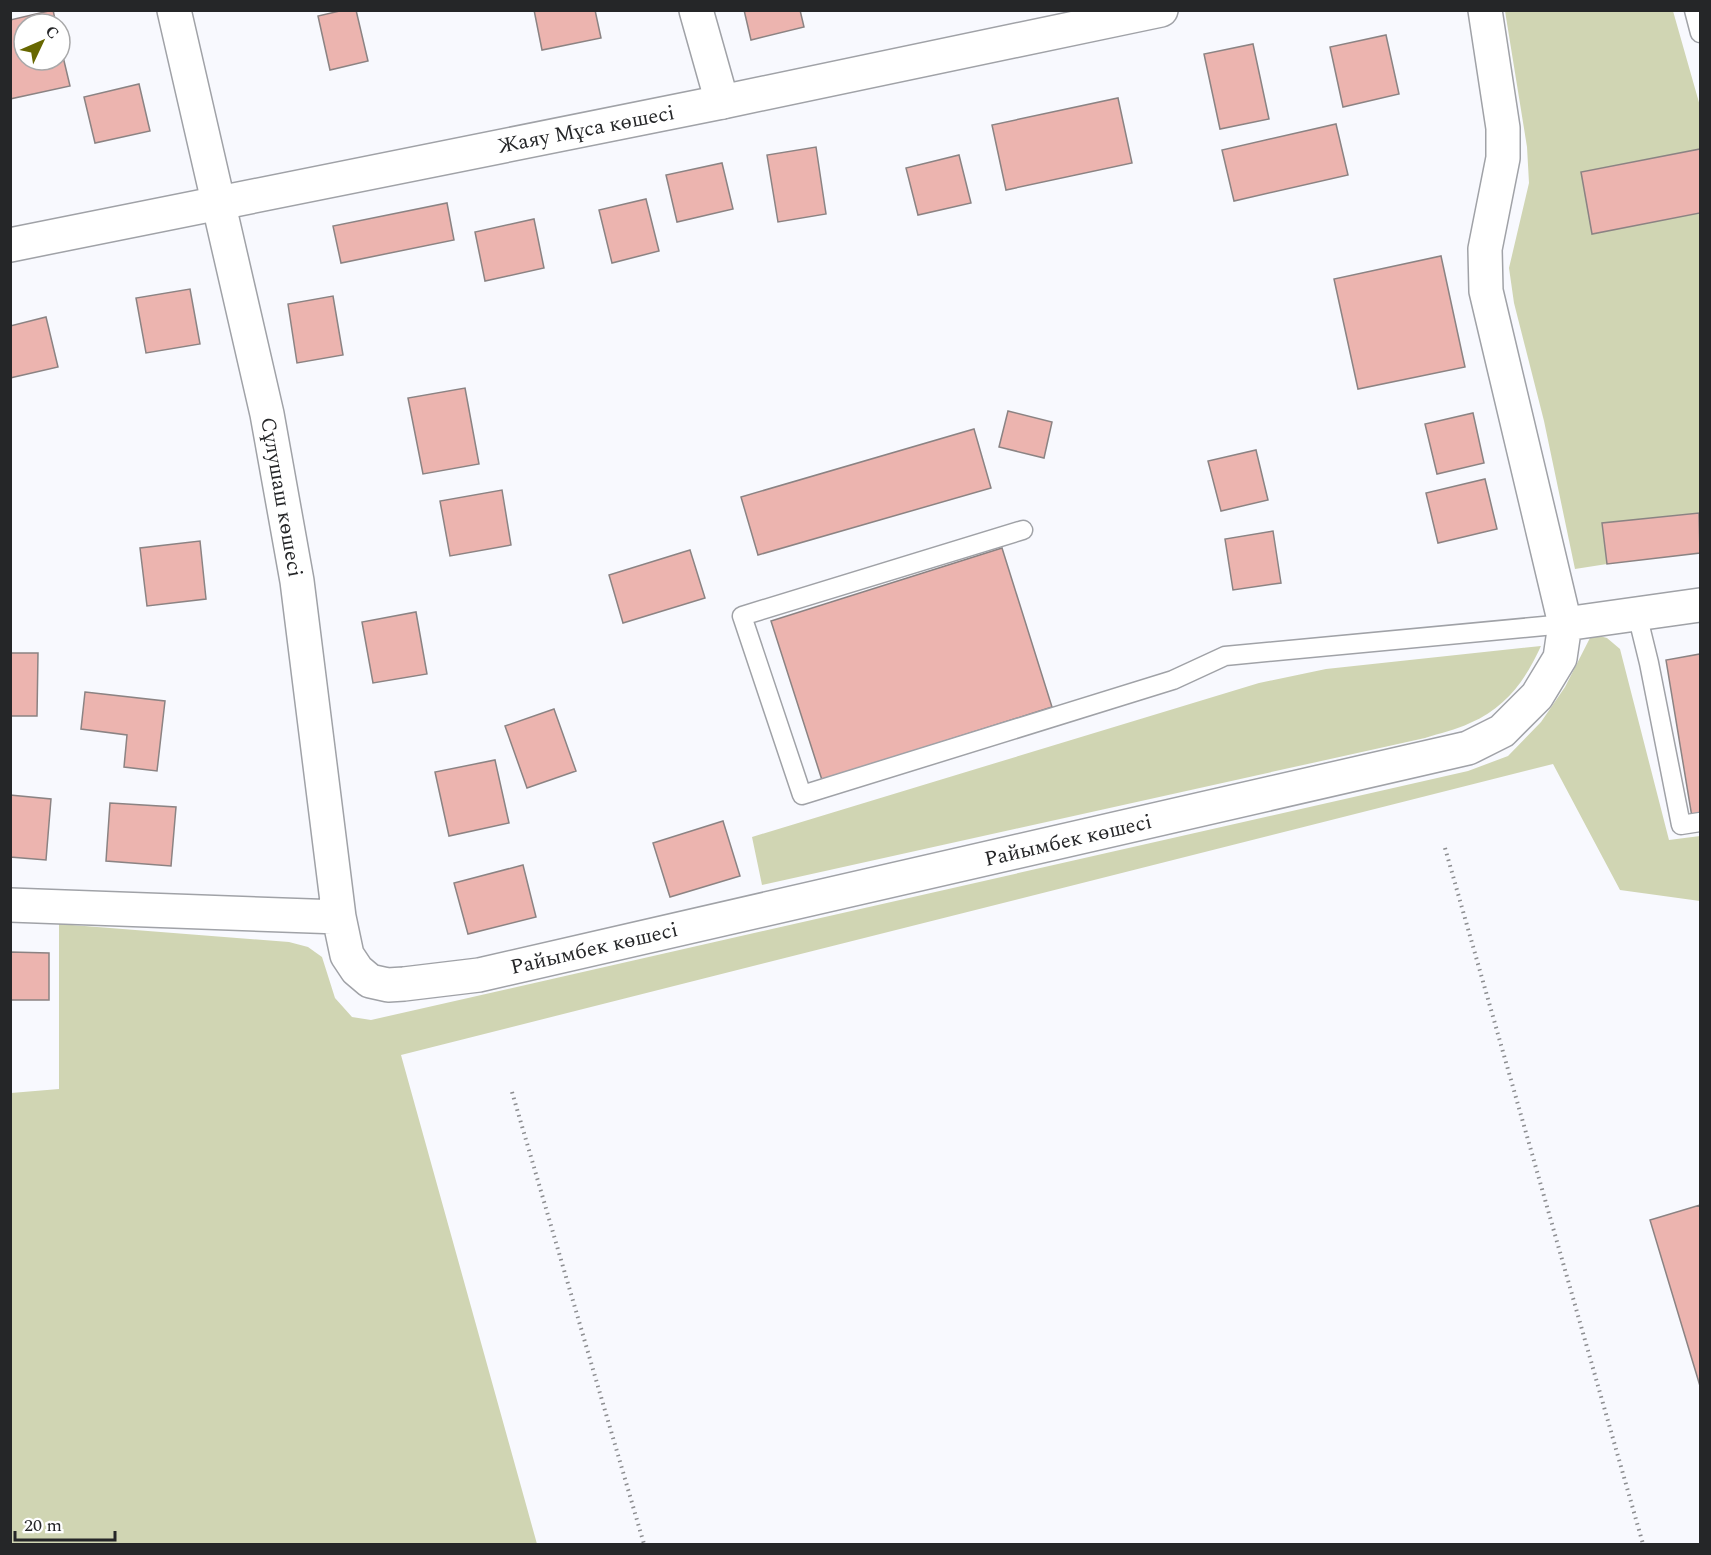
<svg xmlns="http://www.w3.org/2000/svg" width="1711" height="1555" viewBox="0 0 1711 1555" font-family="Spectral,serif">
<rect width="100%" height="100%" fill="#f8f9fe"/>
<path fill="#d0d5b3" d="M 1505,11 L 1673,11 L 1700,106 L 1700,149 L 1581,172 L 1593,233 L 1700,213 L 1700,513 L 1603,523 L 1607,564 L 1575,569 L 1544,421 L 1514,303 L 1509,268 L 1529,183 L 1527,147 Z
M 1592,634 L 1607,638 L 1620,649 L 1669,840 L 1700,836 L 1700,901 L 1620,890 L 1553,764 L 401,1055 L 537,1544 L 11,1544 L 11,1093 L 59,1089 L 59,924 L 289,942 L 308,947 L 322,957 L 335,998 L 352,1017 L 371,1020 L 1468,771 L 1508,756 L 1541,722 L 1565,687 Z
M 1541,646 C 1525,681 1506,707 1470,723 C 1456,730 1440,733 1425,738 L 762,885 L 752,837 L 1259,683 L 1326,669 Z"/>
<path fill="#ecb4af" stroke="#8b8383" stroke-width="1.5" d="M 53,10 L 56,24 L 24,24 L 24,60 L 60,60 L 60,44 L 70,86 L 10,99 L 10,20 Z
M 344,10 L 356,10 L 368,61 L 330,70 L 318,16 Z
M 534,10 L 595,10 L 601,38 L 542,50 Z
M 744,10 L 800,10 L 804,27 L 751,40 Z
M 1386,35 L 1399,94 L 1343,107 L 1330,47 Z
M 1253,44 L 1269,119 L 1220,129 L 1204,54 Z
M 139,84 L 150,131 L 95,143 L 84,97 Z
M 1118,98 L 1132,163 L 1006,190 L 992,125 Z
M 1336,124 L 1348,175 L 1234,201 L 1222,150 Z
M 816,147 L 826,214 L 778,222 L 767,155 Z
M 1700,149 L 1700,213 L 1592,234 L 1581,172 Z
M 959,155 L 971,203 L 918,215 L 906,168 Z
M 722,163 L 733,209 L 677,222 L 666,175 Z
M 646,199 L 659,251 L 612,263 L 599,210 Z
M 447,203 L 454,240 L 341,263 L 333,226 Z
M 534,219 L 544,268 L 485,281 L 475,232 Z
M 1441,256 L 1465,367 L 1358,389 L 1334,279 Z
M 190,289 L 200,344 L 146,353 L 136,298 Z
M 333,296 L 343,355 L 297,363 L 288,304 Z
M 46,317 L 58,367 L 10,378 L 10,326 Z
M 465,388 L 479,464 L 423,474 L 408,398 Z
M 1008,411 L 1052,422 L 1044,458 L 999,447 Z
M 1473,413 L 1484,463 L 1437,474 L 1425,424 Z
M 974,429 L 991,488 L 758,555 L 741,497 Z
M 1256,450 L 1268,500 L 1221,511 L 1208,461 Z
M 1485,479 L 1497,529 L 1438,543 L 1426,493 Z
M 502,490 L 511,545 L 450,556 L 440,501 Z
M 1699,513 L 1700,553 L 1607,564 L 1602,523 Z
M 1273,531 L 1281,583 L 1233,590 L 1225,539 Z
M 200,541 L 206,599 L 147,606 L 140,548 Z
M 1002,548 L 1052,707 L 822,780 L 771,621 Z
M 690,550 L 705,598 L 623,623 L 609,575 Z
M 416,612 L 427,674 L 373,683 L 362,622 Z
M 10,653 L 38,653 L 37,716 L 10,716 Z
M 1700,654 L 1700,815 L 1692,817 L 1666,660 Z
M 85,692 L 165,701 L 157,771 L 124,767 L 127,735 L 81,729 Z
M 554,709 L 576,771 L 527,788 L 505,726 Z
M 495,760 L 509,823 L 449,836 L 435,772 Z
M 10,795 L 51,799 L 46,860 L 10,857 Z
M 110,803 L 176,807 L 171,866 L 106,861 Z
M 723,821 L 740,876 L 670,897 L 653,843 Z
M 523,865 L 536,917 L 468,934 L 454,883 Z
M 10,952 L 49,953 L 49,1000 L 10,1000 Z
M 1700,1205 L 1700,1386 L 1650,1220 Z"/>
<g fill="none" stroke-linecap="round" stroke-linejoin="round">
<g stroke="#a0a2a7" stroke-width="21">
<path id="service" d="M 1694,10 L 1700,33
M 1023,530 L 742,616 L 802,795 L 1173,680 L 1225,656 L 1565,624
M 1637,614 L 1649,663 L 1681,825 L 1700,822"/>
</g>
<g stroke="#a0a2a7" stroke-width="36">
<path id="minor" d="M 174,10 L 267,414 L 297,581 L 339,917 L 347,955 L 357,970 L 370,981 L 388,985 L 404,984 L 479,975 L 1468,748 L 1502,731 L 1537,696 L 1560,658 L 1565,624 L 1486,291 L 1485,249 L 1503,158 L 1503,128 L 1485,10
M 696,10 L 722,102
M 1565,624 L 1700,605
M 10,905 L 339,917"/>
</g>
<g stroke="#a0a2a7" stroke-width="36">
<path id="tertiary" d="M 10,245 L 722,102 L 1161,10"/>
</g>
<path stroke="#8c8d90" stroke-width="4" stroke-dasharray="1.5 4.5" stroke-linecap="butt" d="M 1445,848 L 1643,1544
M 512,1092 L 644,1544"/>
<use href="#service" stroke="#fff" stroke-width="18"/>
<use href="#minor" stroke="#fff" stroke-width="33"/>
<use href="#tertiary" stroke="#fff" stroke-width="33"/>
</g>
<g text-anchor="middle" stroke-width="5" stroke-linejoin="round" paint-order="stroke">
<g font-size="21" fill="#252628" stroke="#fff">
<text transform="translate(586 129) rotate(-11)" y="7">Жаяу Мұса көшесі</text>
<text transform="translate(282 497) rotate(80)" y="7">Сұлушаш көшесі</text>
<text transform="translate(1068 840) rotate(-13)" y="7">Райымбек көшесі</text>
<text transform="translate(594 948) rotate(-13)" y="7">Райымбек көшесі</text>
</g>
</g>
<rect width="1711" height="1555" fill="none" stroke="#252628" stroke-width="24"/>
<g transform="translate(42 42) rotate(46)"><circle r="28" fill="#ffffff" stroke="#a8a8a9" stroke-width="1.5"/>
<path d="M0-4.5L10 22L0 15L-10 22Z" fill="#676700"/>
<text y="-9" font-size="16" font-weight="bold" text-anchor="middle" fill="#252628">С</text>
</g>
<path d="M15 1531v9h100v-9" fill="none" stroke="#252628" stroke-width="3"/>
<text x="24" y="1531" font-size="18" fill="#252628" stroke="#ffffff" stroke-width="4.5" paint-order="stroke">20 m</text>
</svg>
